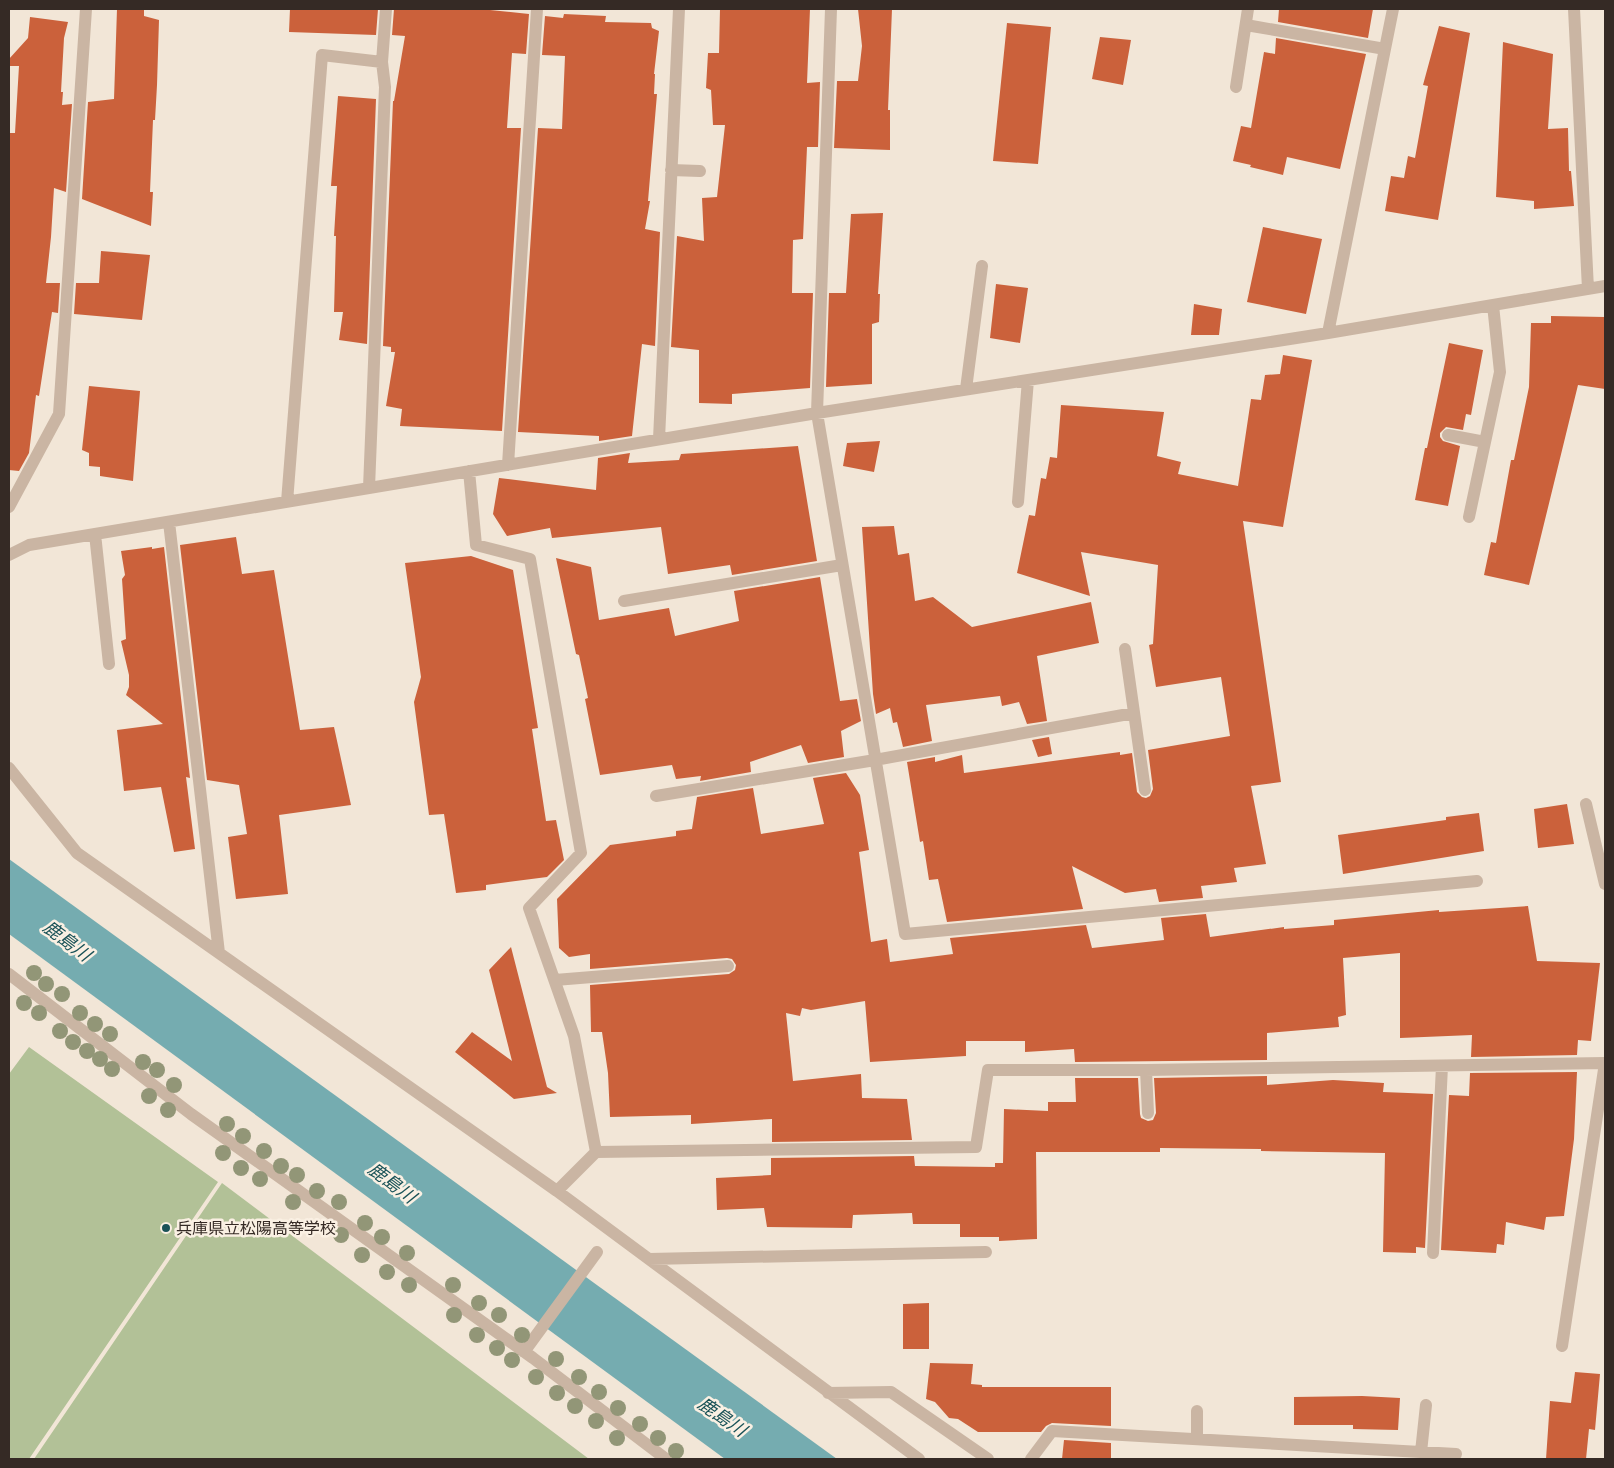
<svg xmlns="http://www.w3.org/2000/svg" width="1614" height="1468" viewBox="0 0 1614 1468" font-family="Roboto,'Noto Sans JP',sans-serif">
<rect width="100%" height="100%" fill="#f2e6d7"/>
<path fill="#b2c197" d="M 29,1047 L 218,1182 L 29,1459 L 9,1459 L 9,1074 Z
M 222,1183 L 589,1459 L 34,1459 Z"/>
<path fill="#75acb0" d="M 9,859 L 837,1459 L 725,1459 L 9,934 Z"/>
<path fill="#cb613b" d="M 117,9 L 144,9 L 144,16 L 159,20 L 157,85 L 155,120 L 153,120 L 150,192 L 153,192 L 151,226 L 82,199 L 88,102 L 114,99 Z
M 290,9 L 378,9 L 376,35 L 289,32 Z
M 394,9 L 480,9 L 529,14 L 526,54 L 512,53 L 507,128 L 521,128 L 502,431 L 400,426 L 402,409 L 386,406 L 395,352 L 391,352 L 391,347 L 383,346 L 393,101 L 394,101 L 405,36 L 392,35 Z
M 720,9 L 810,9 L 807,83 L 820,82 L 818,147 L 807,147 L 803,239 L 793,240 L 792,293 L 813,293 L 810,388 L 732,394 L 732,404 L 699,403 L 699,350 L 671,347 L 677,236 L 704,241 L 702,198 L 717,197 L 725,125 L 713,125 L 711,90 L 706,88 L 708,53 L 719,53 Z
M 858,9 L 892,9 L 888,110 L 890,110 L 890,150 L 834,148 L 837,81 L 858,81 L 862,46 Z
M 1279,9 L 1373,9 L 1368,38 L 1278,22 Z
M 564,14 L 606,16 L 605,22 L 651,23 L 652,28 L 659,31 L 654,74 L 655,74 L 654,94 L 657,94 L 648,201 L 650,201 L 645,229 L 660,232 L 655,346 L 642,344 L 632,436 L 599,441 L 599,436 L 518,432 L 538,128 L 562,129 L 565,56 L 542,55 L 545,16 L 563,18 Z
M 30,17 L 68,22 L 64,38 L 61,92 L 63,92 L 62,105 L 72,104 L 66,192 L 54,188 L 51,237 L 46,283 L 60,283 L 58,313 L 52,312 L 39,396 L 36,395 L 29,453 L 19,471 L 9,470 L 9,133 L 15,133 L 19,66 L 9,66 L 9,59 L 28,38 Z
M 1007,23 L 1051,27 L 1038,164 L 993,161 Z
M 1439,26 L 1470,33 L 1438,220 L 1385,211 L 1391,176 L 1404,178 L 1408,156 L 1415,158 L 1428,86 L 1423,85 Z
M 1100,37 L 1131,40 L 1123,85 L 1092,79 Z
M 1276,38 L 1366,54 L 1340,169 L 1287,157 L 1283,175 L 1250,167 L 1251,165 L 1233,161 L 1241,126 L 1251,128 L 1264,52 L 1275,54 Z
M 1503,42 L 1553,54 L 1548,129 L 1568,128 L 1569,171 L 1571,171 L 1574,206 L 1534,209 L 1534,201 L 1496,197 Z
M 338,96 L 376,99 L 367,344 L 339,340 L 343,312 L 334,312 L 336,236 L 334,236 L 337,186 L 331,186 Z
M 883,213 L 878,294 L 880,294 L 879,322 L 872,324 L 872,384 L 826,387 L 829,293 L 846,293 L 851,214 Z
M 1263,227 L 1322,239 L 1306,314 L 1247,302 Z
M 101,251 L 150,255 L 142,320 L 74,314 L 76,283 L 99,283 Z
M 996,284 L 1028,288 L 1020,343 L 990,338 Z
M 1194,304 L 1222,309 L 1219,335 L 1191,335 Z
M 1551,316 L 1605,317 L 1605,389 L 1578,385 L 1529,585 L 1484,575 L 1491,542 L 1496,543 L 1511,460 L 1514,460 L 1529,387 L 1531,323 L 1551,323 Z
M 1449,343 L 1483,350 L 1471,415 L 1466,414 L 1463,430 L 1446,427 L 1440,433 L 1440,437 L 1443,441 L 1460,446 L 1448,506 L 1415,500 L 1425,448 L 1427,448 Z
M 1283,355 L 1312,360 L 1283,527 L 1243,521 L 1281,782 L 1251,786 L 1266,864 L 1234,868 L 1237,882 L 1201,886 L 1203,898 L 1159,902 L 1156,889 L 1125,893 L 1072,866 L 1083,909 L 947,922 L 938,879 L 929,880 L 923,841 L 920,842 L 907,762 L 935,757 L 935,762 L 962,755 L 964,773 L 1120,752 L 1120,755 L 1132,753 L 1137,792 L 1142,797 L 1146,798 L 1150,796 L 1153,789 L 1148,750 L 1230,736 L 1221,677 L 1156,687 L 1149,645 L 1153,644 L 1158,565 L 1081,552 L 1090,596 L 1017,573 L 1029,515 L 1035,516 L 1041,478 L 1046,479 L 1050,457 L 1057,458 L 1061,405 L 1164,412 L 1157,456 L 1181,462 L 1178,474 L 1238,486 L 1251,399 L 1261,400 L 1265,375 L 1280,374 Z
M 89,386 L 140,391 L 133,481 L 100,476 L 100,467 L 89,466 L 89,453 L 82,450 Z
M 880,441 L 874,472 L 843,466 L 847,443 Z
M 798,446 L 817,561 L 732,575 L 730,565 L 668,574 L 661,527 L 552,538 L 550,528 L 507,536 L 493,514 L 499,478 L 596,490 L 598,458 L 630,453 L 628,463 L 679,460 L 681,454 Z
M 894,526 L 898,555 L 909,553 L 915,601 L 933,597 L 972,627 L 1091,602 L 1099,643 L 1037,656 L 1047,721 L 1027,724 L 1019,702 L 1002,706 L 1000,696 L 926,705 L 932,741 L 903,747 L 897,722 L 893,723 L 890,708 L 876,714 L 873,694 L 862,527 Z
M 236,537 L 242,574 L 274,570 L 300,730 L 334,727 L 351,805 L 279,815 L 288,894 L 236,899 L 228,837 L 247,834 L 239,785 L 207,780 L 180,545 Z
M 152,547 L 152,549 L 164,547 L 190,778 L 186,777 L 195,849 L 174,852 L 161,787 L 124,791 L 117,730 L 163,724 L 126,695 L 129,687 L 129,675 L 121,641 L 126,639 L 122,579 L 125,575 L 121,551 Z
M 471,556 L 513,570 L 538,728 L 532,729 L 546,821 L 556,820 L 564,860 L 547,877 L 486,885 L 486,890 L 456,893 L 444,814 L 429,815 L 414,702 L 421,677 L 405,563 Z
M 556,558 L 591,567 L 599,620 L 669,608 L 675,636 L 739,621 L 734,591 L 820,577 L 840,701 L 857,699 L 861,721 L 841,731 L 844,757 L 808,763 L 801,745 L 750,762 L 751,772 L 700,781 L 701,776 L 676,779 L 672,765 L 600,775 L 585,699 L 588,698 L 579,655 L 576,654 Z
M 1049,737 L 1052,754 L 1038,757 L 1032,740 Z
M 846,773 L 860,795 L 869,850 L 859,852 L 871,942 L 887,939 L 890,962 L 953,954 L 950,938 L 1086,925 L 1092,948 L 1164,940 L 1161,918 L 1206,914 L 1210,937 L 1284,927 L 1284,929 L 1334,925 L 1334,920 L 1439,910 L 1439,912 L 1528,906 L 1537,961 L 1600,963 L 1591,1041 L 1578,1040 L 1577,1055 L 1471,1057 L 1472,1035 L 1400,1038 L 1400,953 L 1343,958 L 1346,1015 L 1338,1017 L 1339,1027 L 1267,1033 L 1267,1060 L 1075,1062 L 1074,1049 L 1025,1052 L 1025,1041 L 966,1041 L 966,1056 L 870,1062 L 865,1001 L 811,1010 L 802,1008 L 800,1016 L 786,1013 L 793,1081 L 861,1074 L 862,1098 L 907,1099 L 912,1140 L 772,1142 L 772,1119 L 691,1124 L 691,1115 L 610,1117 L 608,1073 L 602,1032 L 591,1032 L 590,985 L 729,974 L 735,970 L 736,965 L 732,959 L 727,958 L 590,969 L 590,954 L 569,957 L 559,948 L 557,899 L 610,845 L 676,836 L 676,831 L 692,829 L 697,797 L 753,788 L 761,834 L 824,824 L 813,778 Z
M 1567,804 L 1574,844 L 1538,848 L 1534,809 Z
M 1479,813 L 1484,851 L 1343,874 L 1338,835 L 1446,820 L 1446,817 Z
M 511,947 L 547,1087 L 557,1093 L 514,1099 L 455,1052 L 472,1032 L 512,1061 L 489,970 Z
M 1577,1072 L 1574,1139 L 1564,1216 L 1546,1217 L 1544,1230 L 1506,1222 L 1504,1245 L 1497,1244 L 1496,1253 L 1441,1250 L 1449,1095 L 1469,1096 L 1470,1073 Z
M 1267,1076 L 1267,1085 L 1333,1080 L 1384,1083 L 1383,1092 L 1433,1094 L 1425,1248 L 1416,1247 L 1416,1253 L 1383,1252 L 1385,1153 L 1261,1151 L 1261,1149 L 1160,1148 L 1160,1152 L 1036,1152 L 1037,1239 L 999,1241 L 999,1237 L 960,1237 L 960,1224 L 913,1224 L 912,1213 L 853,1215 L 852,1228 L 767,1227 L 764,1208 L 717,1210 L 716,1178 L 771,1175 L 771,1158 L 914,1156 L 915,1166 L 995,1167 L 995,1163 L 1003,1163 L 1004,1109 L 1048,1111 L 1048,1102 L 1076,1102 L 1075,1078 L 1138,1078 L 1140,1114 L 1141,1118 L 1148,1121 L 1153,1120 L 1156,1113 L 1154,1078 Z
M 929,1303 L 929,1349 L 903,1349 L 903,1304 Z
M 930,1363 L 973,1364 L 971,1384 L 982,1385 L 982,1387 L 1111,1387 L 1111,1426 L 1052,1423 L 1046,1426 L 1041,1432 L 978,1432 L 958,1419 L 949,1418 L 935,1402 L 926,1399 Z
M 1575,1372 L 1600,1374 L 1595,1430 L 1589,1429 L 1586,1459 L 1546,1459 L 1550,1401 L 1571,1403 Z
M 1362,1396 L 1400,1398 L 1398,1430 L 1353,1429 L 1353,1425 L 1294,1425 L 1294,1397 Z
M 1064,1440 L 1111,1443 L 1111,1459 L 1062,1459 Z"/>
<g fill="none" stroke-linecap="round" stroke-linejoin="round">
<path stroke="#cab5a3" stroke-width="12" d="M 831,9 L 817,413 L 905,934 L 1477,881
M 1574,9 L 1588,289
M 1246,25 L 1385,49
M 1236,87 L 1248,9
M 671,170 L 700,171
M 1328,333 L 1393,9
M 966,389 L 982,266
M 1448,435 L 1485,442
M 659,439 L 679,9
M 508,465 L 537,9
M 469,471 L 476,545 L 530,559 L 581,853 L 529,908 L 574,1036 L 596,1152 L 976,1147 L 988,1070 L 1146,1070 L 1605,1063
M 369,488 L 385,87 L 382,62
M 287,502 L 322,55 L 382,62 L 386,9
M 1018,502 L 1028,380
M 9,507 L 59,414 L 86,9
M 1469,517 L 1500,372 L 1493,305
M 169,522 L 219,953
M 95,534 L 109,664
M 9,555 L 29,545 L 95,534 L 817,413 L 1328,333 L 1605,286
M 624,601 L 842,565
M 1125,649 L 1145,790
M 9,768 L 77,853 L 557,1191 L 919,1459
M 656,796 L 875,760 L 1134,713
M 1586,804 L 1605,884
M 9,974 L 191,1114 L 533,1358 L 666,1459
M 555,980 L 728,966
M 1146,1070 L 1148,1113
M 557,1191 L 596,1152
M 1433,1253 L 1442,1066
M 649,1259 L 986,1252
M 1562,1346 L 1605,1063
M 524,1352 L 597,1252
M 828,1393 L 891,1392 L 988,1459
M 1197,1439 L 1197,1411
M 1421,1452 L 1426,1405
M 1031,1459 L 1052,1431 L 1456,1454"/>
</g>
<g fill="#929677">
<circle cx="34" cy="973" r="8"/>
<circle cx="46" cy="984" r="8"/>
<circle cx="62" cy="994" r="8"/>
<circle cx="24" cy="1003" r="8"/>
<circle cx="39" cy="1013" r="8"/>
<circle cx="80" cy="1013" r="8"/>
<circle cx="95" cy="1024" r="8"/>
<circle cx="60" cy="1031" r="8"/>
<circle cx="110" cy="1034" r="8"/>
<circle cx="73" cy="1042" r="8"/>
<circle cx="87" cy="1051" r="8"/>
<circle cx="100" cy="1059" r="8"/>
<circle cx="143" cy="1062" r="8"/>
<circle cx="112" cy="1069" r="8"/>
<circle cx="157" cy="1070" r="8"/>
<circle cx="174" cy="1085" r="8"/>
<circle cx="149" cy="1096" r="8"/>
<circle cx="168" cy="1110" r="8"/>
<circle cx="227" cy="1124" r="8"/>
<circle cx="243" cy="1136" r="8"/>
<circle cx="264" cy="1151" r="8"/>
<circle cx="223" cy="1153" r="8"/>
<circle cx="281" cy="1166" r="8"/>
<circle cx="241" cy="1168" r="8"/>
<circle cx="297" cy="1175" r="8"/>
<circle cx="260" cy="1179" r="8"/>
<circle cx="317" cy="1191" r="8"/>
<circle cx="293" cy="1202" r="8"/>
<circle cx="339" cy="1202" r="8"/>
<circle cx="365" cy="1223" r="8"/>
<circle cx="341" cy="1235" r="8"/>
<circle cx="382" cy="1237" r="8"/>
<circle cx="407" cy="1253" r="8"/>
<circle cx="362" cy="1255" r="8"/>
<circle cx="387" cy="1272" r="8"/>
<circle cx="409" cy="1285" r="8"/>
<circle cx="453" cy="1285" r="8"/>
<circle cx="479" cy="1303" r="8"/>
<circle cx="454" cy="1315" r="8"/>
<circle cx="499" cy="1315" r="8"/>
<circle cx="477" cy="1335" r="8"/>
<circle cx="522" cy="1335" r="8"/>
<circle cx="497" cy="1348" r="8"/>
<circle cx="556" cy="1359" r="8"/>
<circle cx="512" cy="1360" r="8"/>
<circle cx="536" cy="1377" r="8"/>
<circle cx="579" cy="1377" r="8"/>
<circle cx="599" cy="1392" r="8"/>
<circle cx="557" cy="1393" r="8"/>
<circle cx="575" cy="1406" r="8"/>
<circle cx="618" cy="1408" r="8"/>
<circle cx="596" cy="1421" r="8"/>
<circle cx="640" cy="1424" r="8"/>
<circle cx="617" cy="1438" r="8"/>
<circle cx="658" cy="1438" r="8"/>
<circle cx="676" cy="1451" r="8"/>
</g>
<circle fill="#195257" stroke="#faf0e3" stroke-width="2" cx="166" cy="1228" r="5"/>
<g text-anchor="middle" stroke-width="5" stroke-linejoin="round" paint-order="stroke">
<g font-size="16" fill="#352a25" stroke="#faf0e3" text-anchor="start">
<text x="176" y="1234">兵庫県立松陽高等学校</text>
</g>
<g font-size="18" font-style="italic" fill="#195257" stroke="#faf0e3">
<text transform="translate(67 941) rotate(37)" y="6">鹿島川</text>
<text transform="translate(392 1183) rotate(37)" y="6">鹿島川</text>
<text transform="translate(722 1417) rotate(35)" y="6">鹿島川</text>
</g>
</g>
<rect width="1614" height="1468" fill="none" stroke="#352a25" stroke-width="20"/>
</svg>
